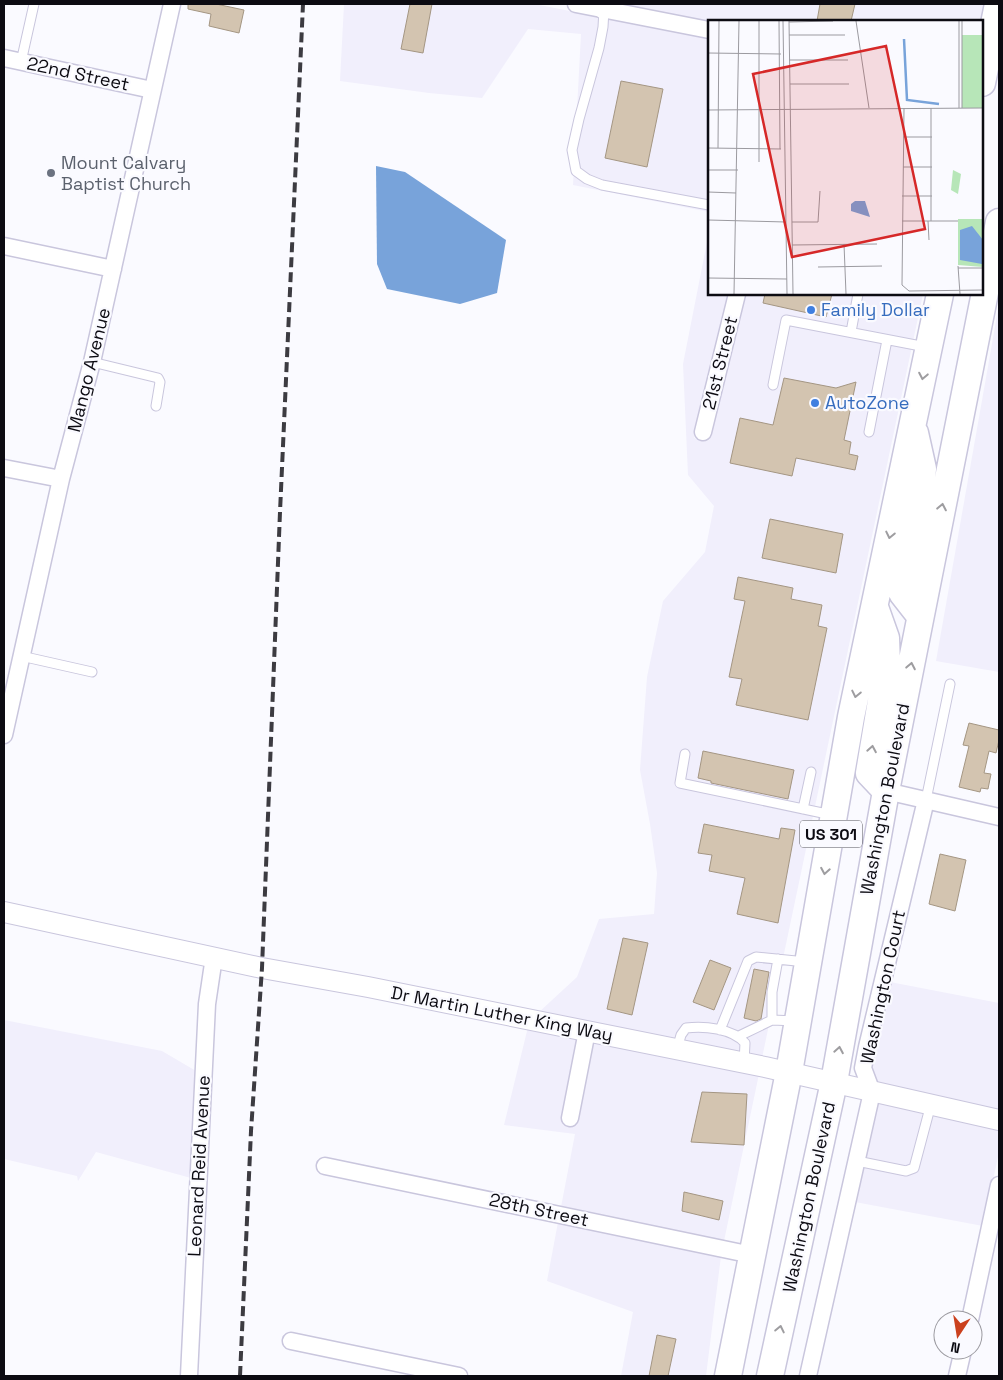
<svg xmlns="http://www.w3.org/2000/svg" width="1003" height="1380" viewBox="0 0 1003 1380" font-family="'Space Grotesk',sans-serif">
<rect width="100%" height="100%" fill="#fafaff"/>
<path fill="#f1effc" d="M 344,4 L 534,4 L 709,38 L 709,212 L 573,185 L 581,34 L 528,29 L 482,98 L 429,93 L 340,81 Z
M 616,4 L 983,4 L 980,21 L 709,22 Z
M 709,232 L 709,294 L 730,294 L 694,438 L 708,441 L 745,294 L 923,294 L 762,1058 L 538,1013 L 577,977 L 599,919 L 654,914 L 657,873 L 650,824 L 640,770 L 647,677 L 663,601 L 705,552 L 714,506 L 688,475 L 683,364 Z
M 999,304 L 999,672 L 936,661 Z
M 890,982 L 999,1003 L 999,1112 L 877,1085 L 871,1067 Z
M 4,1020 L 162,1051 L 196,1071 L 191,1178 L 96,1152 L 78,1181 L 77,1176 L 4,1159 Z
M 528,1027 L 759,1074 L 724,1241 L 561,1207 L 575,1134 L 504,1125 Z
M 877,1101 L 999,1128 L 999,1152 L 983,1226 L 855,1202 Z
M 558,1222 L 721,1256 L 706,1376 L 621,1376 L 633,1312 L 547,1281 Z"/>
<path fill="#78a3da" d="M 376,166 L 405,172 L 506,240 L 497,293 L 460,304 L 387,289 L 377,264 Z"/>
<path fill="#d3c4b0" stroke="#a49683" d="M 188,4 L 216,4 L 244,10 L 239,33 L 209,26 L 211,14 L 188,9 Z
M 410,4 L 432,4 L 423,53 L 401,49 Z
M 820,4 L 855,4 L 851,21 L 817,21 Z
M 621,81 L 663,89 L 647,167 L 605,158 Z
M 765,294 L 832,294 L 826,317 L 763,303 Z
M 784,378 L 836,388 L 856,382 L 844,440 L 851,442 L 849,454 L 858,456 L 855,470 L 796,458 L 792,476 L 730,463 L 740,418 L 773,425 Z
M 770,519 L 843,534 L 836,573 L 762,558 Z
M 738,577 L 793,588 L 791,599 L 822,605 L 818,626 L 827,628 L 808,720 L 736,705 L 742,679 L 729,677 L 745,601 L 734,599 Z
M 969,723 L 999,730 L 999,740 L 996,753 L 989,751 L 984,773 L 991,774 L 988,789 L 981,788 L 980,792 L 959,787 L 969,746 L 963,745 Z
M 703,751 L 794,770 L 788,799 L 711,783 L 711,781 L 698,778 Z
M 704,824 L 779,839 L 781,828 L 795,830 L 778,923 L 737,914 L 745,878 L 709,871 L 712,855 L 698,853 Z
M 940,854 L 966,860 L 955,911 L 929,904 Z
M 623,938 L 648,943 L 632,1015 L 607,1009 Z
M 710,960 L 731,968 L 714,1010 L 693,1002 Z
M 754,969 L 769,972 L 761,1019 L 756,1021 L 744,1018 Z
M 702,1092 L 747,1094 L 744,1145 L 691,1142 Z
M 684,1192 L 723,1201 L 719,1220 L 682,1211 Z
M 657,1335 L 676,1339 L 668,1376 L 649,1376 Z"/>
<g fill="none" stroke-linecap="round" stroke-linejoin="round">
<g stroke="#c9c6dd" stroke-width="11">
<path id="service" d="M 604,9 L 603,27 L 599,48 L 579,119 L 572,150 L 576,171 L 587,179 L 602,185 L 709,205
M 21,62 L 34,4
M 851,332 L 858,294
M 92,362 L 158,378 L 160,382 L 156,406
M 773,385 L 786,320 L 926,347
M 869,432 L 887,340
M 21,656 L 92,672
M 685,754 L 680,783 L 832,815
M 926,800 L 950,684
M 803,809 L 811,772
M 772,1020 L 772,992 L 778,959
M 720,1030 L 748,961 L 756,957 L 806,962
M 739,1036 L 772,1020 L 796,1021
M 677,1049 L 681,1035 L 686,1028 C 704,1026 732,1028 745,1043 L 744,1063
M 857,1161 L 906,1171 L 914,1168 L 931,1104"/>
</g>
<g stroke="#c9c6dd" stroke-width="19">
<path id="minor" d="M 576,4 L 709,30
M 4,58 L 152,90
M 4,246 L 113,269
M 703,432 L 737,294
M 4,468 L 61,479
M 4,735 L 61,479 L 92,362 L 172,4
M 886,791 L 999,817
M 570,1118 L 587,1031
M 325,1166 L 752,1255
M 970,1320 L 999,1185
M 291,1341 L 459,1376
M 189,1376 L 207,1004 L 214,957
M 808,1376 L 872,1092 L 863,1068 L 867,1047 L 926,800
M 957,1376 L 963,1350"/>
</g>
<g stroke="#c9c6dd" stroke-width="22">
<path id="tertiary" d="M 604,9 L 605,4
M 4,912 L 262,968 L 368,987 L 765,1067 L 999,1120"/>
</g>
<g stroke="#c9c6dd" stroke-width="29">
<path id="primary" d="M 982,83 L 998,4
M 915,433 L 923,469 L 919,500 L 903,576 L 902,593 L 920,616
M 875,607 L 886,638 L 887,665 L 869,773 L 886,791
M 728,1376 L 789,1072 L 851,717 L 940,294
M 770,1376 L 834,1082 L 886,791 L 999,222"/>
</g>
<use href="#service" stroke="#fff" stroke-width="9"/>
<use href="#minor" stroke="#fff" stroke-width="16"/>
<use href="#tertiary" stroke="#fff" stroke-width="20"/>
<use href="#primary" stroke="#fff" stroke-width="26"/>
<path stroke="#3c3b41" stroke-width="4" stroke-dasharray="10 5" stroke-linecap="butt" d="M 240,1376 L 251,1131 L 262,968 L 280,512 L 303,4"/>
</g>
<defs><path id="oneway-chevron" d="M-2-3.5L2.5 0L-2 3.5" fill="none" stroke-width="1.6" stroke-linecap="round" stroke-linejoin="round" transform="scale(1.25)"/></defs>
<g stroke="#9e9da0">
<use href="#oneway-chevron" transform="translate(923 376) rotate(101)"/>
<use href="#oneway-chevron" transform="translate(942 507) rotate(-79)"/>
<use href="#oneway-chevron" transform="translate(890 535) rotate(102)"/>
<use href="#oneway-chevron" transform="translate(911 666) rotate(-79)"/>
<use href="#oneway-chevron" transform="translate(856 694) rotate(102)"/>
<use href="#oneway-chevron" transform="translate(872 749) rotate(-80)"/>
<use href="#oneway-chevron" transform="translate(825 871) rotate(100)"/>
<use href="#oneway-chevron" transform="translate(839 1050) rotate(-80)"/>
<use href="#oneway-chevron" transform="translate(780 1329) rotate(-78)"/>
</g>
<circle fill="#6b7280" stroke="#fafaff" stroke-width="2" cx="51" cy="173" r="5"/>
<g fill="#3f7fe0" stroke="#fafaff" stroke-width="2">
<circle cx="811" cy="310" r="5"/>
<circle cx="815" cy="403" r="5"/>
</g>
<g text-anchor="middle" stroke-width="4.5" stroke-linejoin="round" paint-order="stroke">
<rect fill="#fafaff" stroke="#535359" stroke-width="1" x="800" y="820.5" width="62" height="27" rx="4"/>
<g font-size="16" font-weight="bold" fill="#0c0b12">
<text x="831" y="840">US 301</text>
</g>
<g font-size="18" fill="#0c0b12" stroke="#fafaff">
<text transform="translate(78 74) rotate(12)" y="6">22nd Street</text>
<text transform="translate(720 363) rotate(-76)" y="6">21st Street</text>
<text transform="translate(89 370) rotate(-76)" y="6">Mango Avenue</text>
<text transform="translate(885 799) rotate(-79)" y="6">Washington Boulevard</text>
<text transform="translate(883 987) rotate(-78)" y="6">Washington Court</text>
<text transform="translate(502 1014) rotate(11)" y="6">Dr Martin Luther King Way</text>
<text transform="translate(199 1166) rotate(-87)" y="6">Leonard Reid Avenue</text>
<text transform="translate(809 1197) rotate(-78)" y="6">Washington Boulevard</text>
<text transform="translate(539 1210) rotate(12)" y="6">28th Street</text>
</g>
<g font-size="18" fill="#5b616d" stroke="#fafaff" text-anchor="start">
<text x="61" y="169">Mount Calvary<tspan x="61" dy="21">Baptist Church</tspan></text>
</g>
<g font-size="18" fill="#366cbe" stroke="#fafaff" text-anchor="start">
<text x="821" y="316">Family Dollar</text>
<text x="825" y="409">AutoZone</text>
</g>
</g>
<g transform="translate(708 20)">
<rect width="275" height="275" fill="#fafaff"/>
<path d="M 254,15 L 275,15 L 275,88 L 254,88 ZM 245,150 L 253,154 L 250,174 L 243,170 ZM 250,199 L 275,199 L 275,247 L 250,245 Z" fill="#b7e6b8"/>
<path d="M 147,181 L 157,181 L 162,197 L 143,191 L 143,184 ZM 264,206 L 275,220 L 274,244 L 252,240 L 252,210 Z" fill="#78a3da"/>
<path fill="none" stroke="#78a3da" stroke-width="2.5" d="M 196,19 L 199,80 L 231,84"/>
<path fill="none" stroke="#9b9aa0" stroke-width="1" d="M 71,1 L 72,129M 75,1 L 79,274M 81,1 L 85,274M 148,1 L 161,88M 251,1 L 251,88M 254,1 L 254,88M 81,2 L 125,1M 81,15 L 137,15M 0,33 L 73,34M 81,40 L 140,40M 82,64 L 141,64M 196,88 L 194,265 L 201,271 L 275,270M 223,88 L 223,201M 0,90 L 275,88M 195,117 L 224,117M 0,128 L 73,129M 10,128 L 11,1M 51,142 L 51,1M 195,147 L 224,147M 0,150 L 30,150M 0,172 L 28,173M 194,176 L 224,176M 0,200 L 78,202M 194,201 L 250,201M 220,201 L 221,220M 84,202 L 110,202 L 112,171M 136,224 L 138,274M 84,225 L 169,224M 250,246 L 252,274M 110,247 L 174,246M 250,248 L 275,248M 0,258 L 79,259M 26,274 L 31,1"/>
<path fill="#d62828" fill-opacity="0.15" stroke="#d62828" stroke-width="2.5" d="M 178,26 L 217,209 L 84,237 L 45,54 Z"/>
<rect width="275" height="275" fill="none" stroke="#0c0b12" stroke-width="2.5"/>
</g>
<rect width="1003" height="1380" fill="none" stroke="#0c0b12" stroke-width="10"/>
<g transform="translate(958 1335) rotate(192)"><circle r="24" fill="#fafaff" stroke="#9b9aa0"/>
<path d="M0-4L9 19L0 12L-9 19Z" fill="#cb411e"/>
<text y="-8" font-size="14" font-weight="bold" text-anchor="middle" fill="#0c0b12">N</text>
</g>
</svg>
